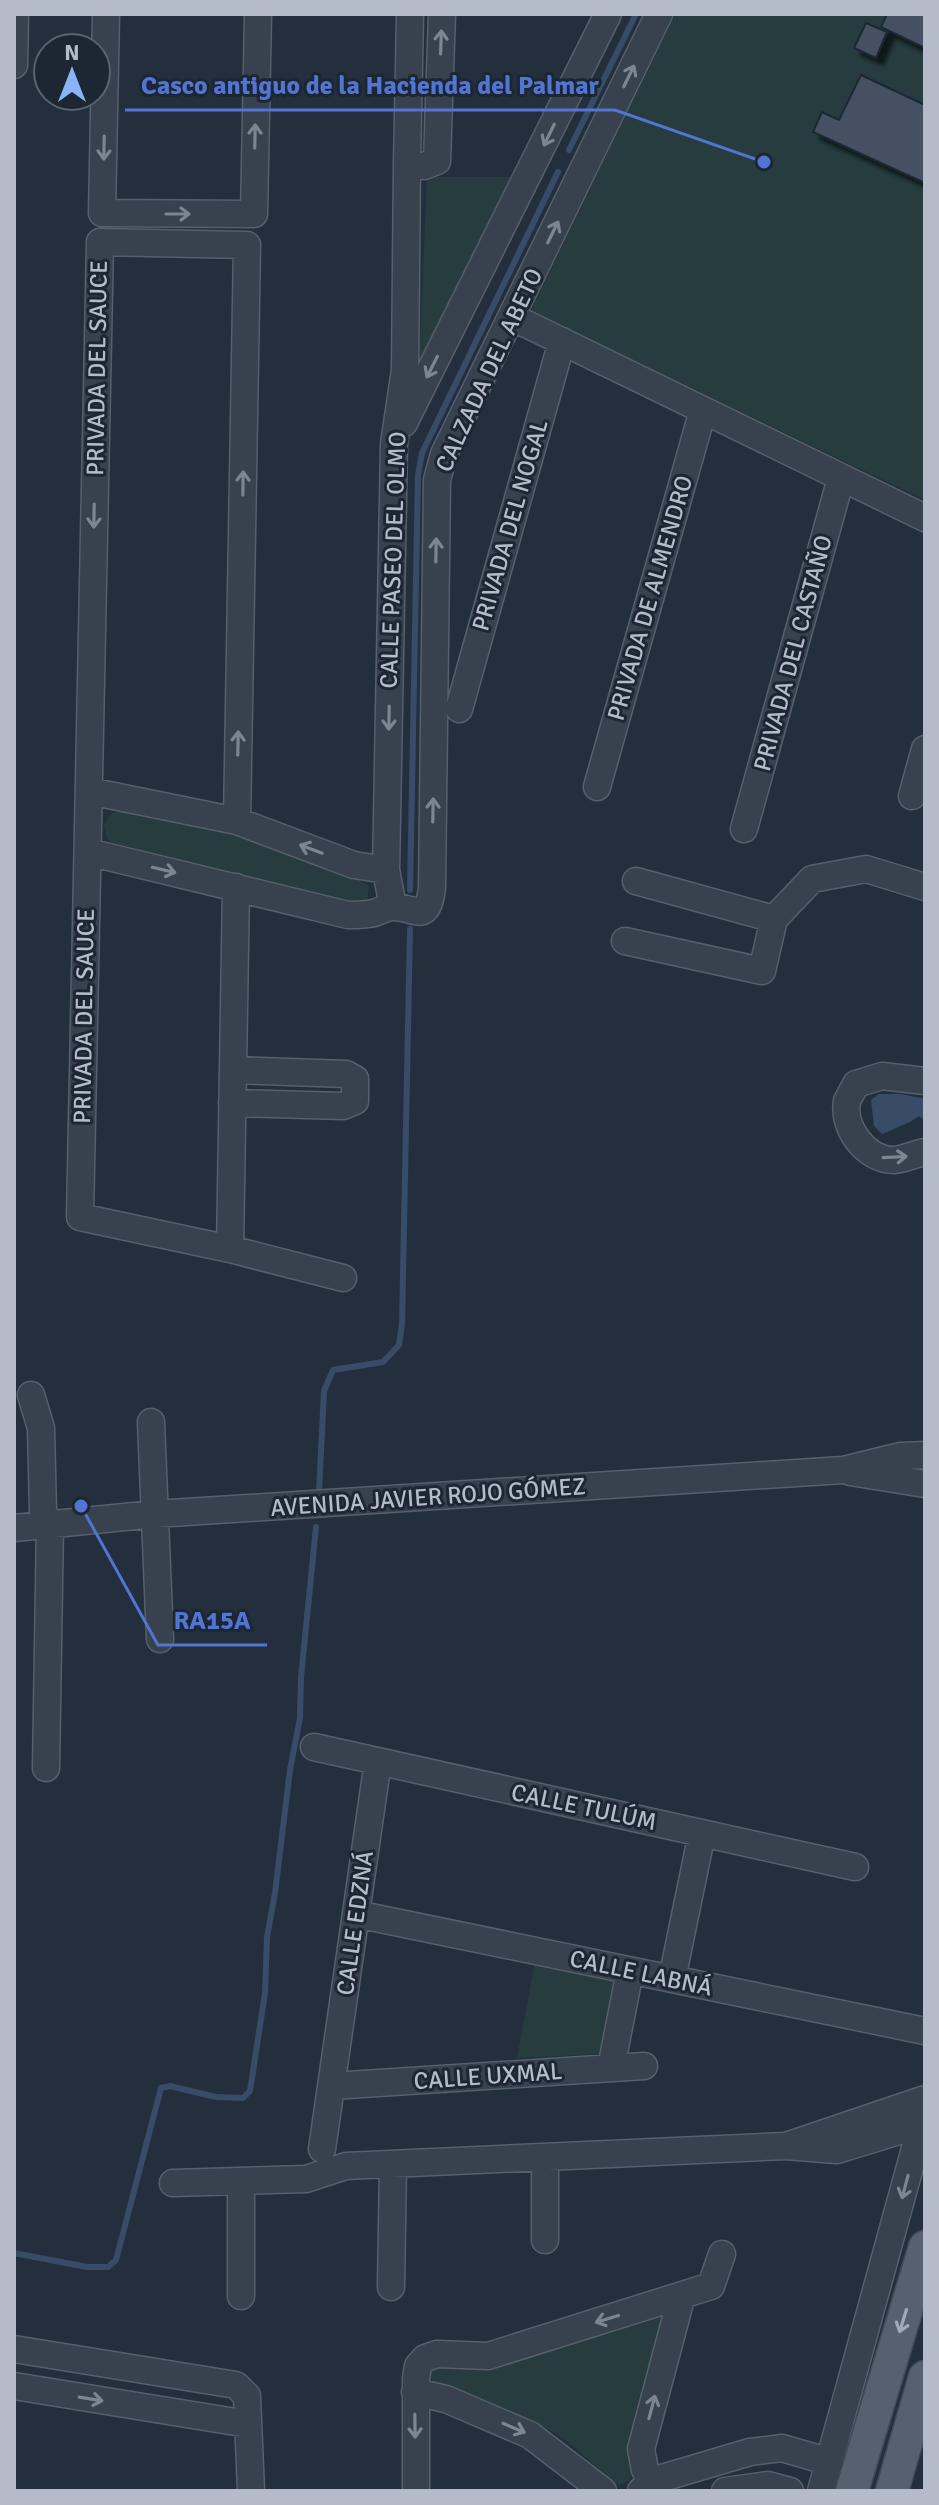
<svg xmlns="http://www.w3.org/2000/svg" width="939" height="2505" viewBox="0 0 939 2505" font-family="Signika,sans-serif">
<defs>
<filter id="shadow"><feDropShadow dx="7" dy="7" stdDeviation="2" flood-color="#0009"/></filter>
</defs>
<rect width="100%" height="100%" fill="#242f3e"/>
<path fill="#263c3f" d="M 675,14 L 925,14 L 925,500 L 531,311 Z
M 427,177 L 514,177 L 419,368 Z
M 127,809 C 209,827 296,843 369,886 L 367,901 L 350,903 L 117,845 L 107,839 L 104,825 L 112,813 Z
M 535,1962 L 620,1980 L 604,2054 L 517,2058 Z
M 657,2314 L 665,2318 L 635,2462 L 630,2480 L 619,2485 C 598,2471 582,2451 561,2437 C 522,2412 477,2398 434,2384 L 429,2373 L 434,2366 L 449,2365 L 486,2370 Z"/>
<path fill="#394c67" d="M 879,1094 L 901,1094 L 925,1099 L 925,1120 L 919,1116 L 910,1122 L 882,1134 L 874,1126 L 871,1100 Z"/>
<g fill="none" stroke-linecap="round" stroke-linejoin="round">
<path stroke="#394c67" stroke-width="6" d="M 569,150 L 636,14
M 410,890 L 418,475 L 422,453 L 558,172
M 319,1491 L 324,1391 L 333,1370 L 383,1362 L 399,1345 L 402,1324 L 410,929
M 14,2253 L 87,2267 L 108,2267 L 116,2260 L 161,2088 L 170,2086 L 216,2097 L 243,2098 L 250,2091 L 265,1993 L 267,1937 L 275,1893 L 290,1770 L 300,1718 L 301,1677 L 316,1527"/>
</g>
<path fill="#455162" stroke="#1f2835" stroke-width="2" filter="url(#shadow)" d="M 887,14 L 925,14 L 925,48 L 881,27 Z
M 866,23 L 887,32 L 876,58 L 854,48 Z
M 861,75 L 925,105 L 925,183 L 813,132 L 822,112 L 839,120 Z"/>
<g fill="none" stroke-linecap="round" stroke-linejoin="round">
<g stroke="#565f6c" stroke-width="29">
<path id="minor" d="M 106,14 L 102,213 L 254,214 L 258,14
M 410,14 L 407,164 L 424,166 L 437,161 L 442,14
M 14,65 L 15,14
M 512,317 L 925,518
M 404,423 L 608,14
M 459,709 L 562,341
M 597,787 L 703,410
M 89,791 L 237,821 L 354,865 L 386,870
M 912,796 L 925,749
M 237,821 L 247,245 L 100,242 L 80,1217 L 230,1249 L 343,1278
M 744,829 L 841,478
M 88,852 L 348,915 C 357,915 365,915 374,913 C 379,911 386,908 392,907 C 415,906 427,927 432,888 L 437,480 L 444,454 L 659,14
M 636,881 L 774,919
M 393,907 L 386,870 L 394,444 L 405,370 L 407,164
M 625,941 L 762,971 L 774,919 L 812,879 L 866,869 L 925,887
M 925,1081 L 882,1076 L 856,1084 C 854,1089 849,1096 847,1101 C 842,1128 866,1160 894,1160 C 904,1159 915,1154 925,1152
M 232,1103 L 343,1106 L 355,1101 L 355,1079 L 346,1074 L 233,1070
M 230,1249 L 236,887
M 31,1395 L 41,1428 L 43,1512 L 50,1524 L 46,1768
M 151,1422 L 160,1639
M 850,1472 L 925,1484
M 14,1528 L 155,1514 L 843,1470 L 900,1456 L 925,1455
M 314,1747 L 855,1867
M 356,1914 L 925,2031
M 672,1979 L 702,1833
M 611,2068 L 630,1971
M 332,2086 L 644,2066
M 922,2124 L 837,2150 L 786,2146 L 925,2099
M 322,2149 L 378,1761
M 241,2181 L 241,2296
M 173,2183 L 306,2179 L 346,2166 L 786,2146
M 545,2240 L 545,2158
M 391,2287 L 393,2164
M 14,2349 L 236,2385 L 247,2396 L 251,2491
M 14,2386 L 248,2424
M 415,2392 L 446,2399 L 530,2435 L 603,2491
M 652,2481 L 645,2470 L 641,2449 L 682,2295
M 416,2491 L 416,2378 L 418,2366 L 425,2358 L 437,2354 L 488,2356 L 711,2286 L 722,2254
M 641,2491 L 652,2481 L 750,2452 L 782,2448 L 830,2462
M 725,2491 L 768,2485 L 790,2491
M 821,2491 L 925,2112"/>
</g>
<g stroke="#414a57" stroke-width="35">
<path id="major" d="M 852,2491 L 925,2247
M 892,2491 L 925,2377"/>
</g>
<use href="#minor" stroke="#38414e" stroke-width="26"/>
<use href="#major" stroke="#56606e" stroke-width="32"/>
</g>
<defs><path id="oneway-shaft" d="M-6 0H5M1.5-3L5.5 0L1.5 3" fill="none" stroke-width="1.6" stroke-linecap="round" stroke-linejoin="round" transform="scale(2)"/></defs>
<g stroke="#7c8592">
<use href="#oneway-shaft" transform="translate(441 42) rotate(-88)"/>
<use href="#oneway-shaft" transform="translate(629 76) rotate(-64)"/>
<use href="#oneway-shaft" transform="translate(549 135) rotate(116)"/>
<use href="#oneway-shaft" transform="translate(255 136) rotate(-89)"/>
<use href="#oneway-shaft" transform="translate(104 148) rotate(91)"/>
<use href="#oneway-shaft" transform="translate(178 214)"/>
<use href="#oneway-shaft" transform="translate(553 232) rotate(-64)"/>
<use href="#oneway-shaft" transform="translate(432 367) rotate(117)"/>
<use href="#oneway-shaft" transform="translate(243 483) rotate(-89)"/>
<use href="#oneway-shaft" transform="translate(94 516) rotate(91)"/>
<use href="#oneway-shaft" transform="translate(436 550) rotate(-89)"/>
<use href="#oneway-shaft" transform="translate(389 718) rotate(91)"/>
<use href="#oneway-shaft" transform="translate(238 743) rotate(-89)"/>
<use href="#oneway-shaft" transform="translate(433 810) rotate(-89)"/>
<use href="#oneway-shaft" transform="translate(311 849) rotate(-159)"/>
<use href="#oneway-shaft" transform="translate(164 870) rotate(13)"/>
<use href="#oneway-shaft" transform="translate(895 1157) rotate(-3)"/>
<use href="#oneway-shaft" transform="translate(905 2187) rotate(105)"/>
<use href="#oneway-shaft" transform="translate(607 2319) rotate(163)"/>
<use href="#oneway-shaft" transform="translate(91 2399) rotate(9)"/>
<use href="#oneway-shaft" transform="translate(652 2407) rotate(-75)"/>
<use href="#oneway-shaft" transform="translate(415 2426) rotate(89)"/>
<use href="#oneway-shaft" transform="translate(514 2428) rotate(23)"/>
</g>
<use stroke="#a1aab7" href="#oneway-shaft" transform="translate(903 2321) rotate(107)"/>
<g text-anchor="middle" stroke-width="6" stroke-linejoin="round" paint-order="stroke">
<g font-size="24" fill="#b4bcc9" stroke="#1d2633">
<text transform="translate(97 368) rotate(-89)" y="8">PRIVADA DEL SAUCE</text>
<text transform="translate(489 370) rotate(-65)" y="8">CALZADA DEL ABETO</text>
<text transform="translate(510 525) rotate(-74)" y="8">PRIVADA DEL NOGAL</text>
<text transform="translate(393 560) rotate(-88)" y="8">CALLE PASEO DEL OLMO</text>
<text transform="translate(650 598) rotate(-74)" y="8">PRIVADA DE ALMENDRO</text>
<text transform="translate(793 653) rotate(-75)" y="8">PRIVADA DEL CASTAÑO</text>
<text transform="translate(84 1016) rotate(-89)" y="8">PRIVADA DEL SAUCE</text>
<text transform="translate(428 1497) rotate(-4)" y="8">AVENIDA JAVIER ROJO GÓMEZ</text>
<text transform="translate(584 1807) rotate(12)" y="8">CALLE TULÚM</text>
<text transform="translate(355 1923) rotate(-82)" y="8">CALLE EDZNÁ</text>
<text transform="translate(641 1973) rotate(12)" y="8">CALLE LABNÁ</text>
<text transform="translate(488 2076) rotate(-4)" y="8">CALLE UXMAL</text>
</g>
</g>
<path fill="none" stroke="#5274d3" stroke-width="3" d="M764 162L615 110H125M81 1506L158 1645H267"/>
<g fill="#5274d3" stroke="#1d2633" stroke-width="3">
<circle cx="764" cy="162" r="8"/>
<circle cx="81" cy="1506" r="8"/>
</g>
<g font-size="26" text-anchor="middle" font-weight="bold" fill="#5274d3" stroke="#1d2633" stroke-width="6" stroke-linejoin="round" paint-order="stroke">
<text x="370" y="94">Casco antiguo de la Hacienda del Palmar</text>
<text x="212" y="1629">RA15A</text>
</g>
<rect width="939" height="2505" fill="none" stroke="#b4bcc9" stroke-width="32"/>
<g transform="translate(72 72)"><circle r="38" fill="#1d2633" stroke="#59626f" stroke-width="2"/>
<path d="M0-6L14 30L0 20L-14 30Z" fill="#8ab4f8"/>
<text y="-12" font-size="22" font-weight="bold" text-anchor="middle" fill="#b4bcc9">N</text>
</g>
</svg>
